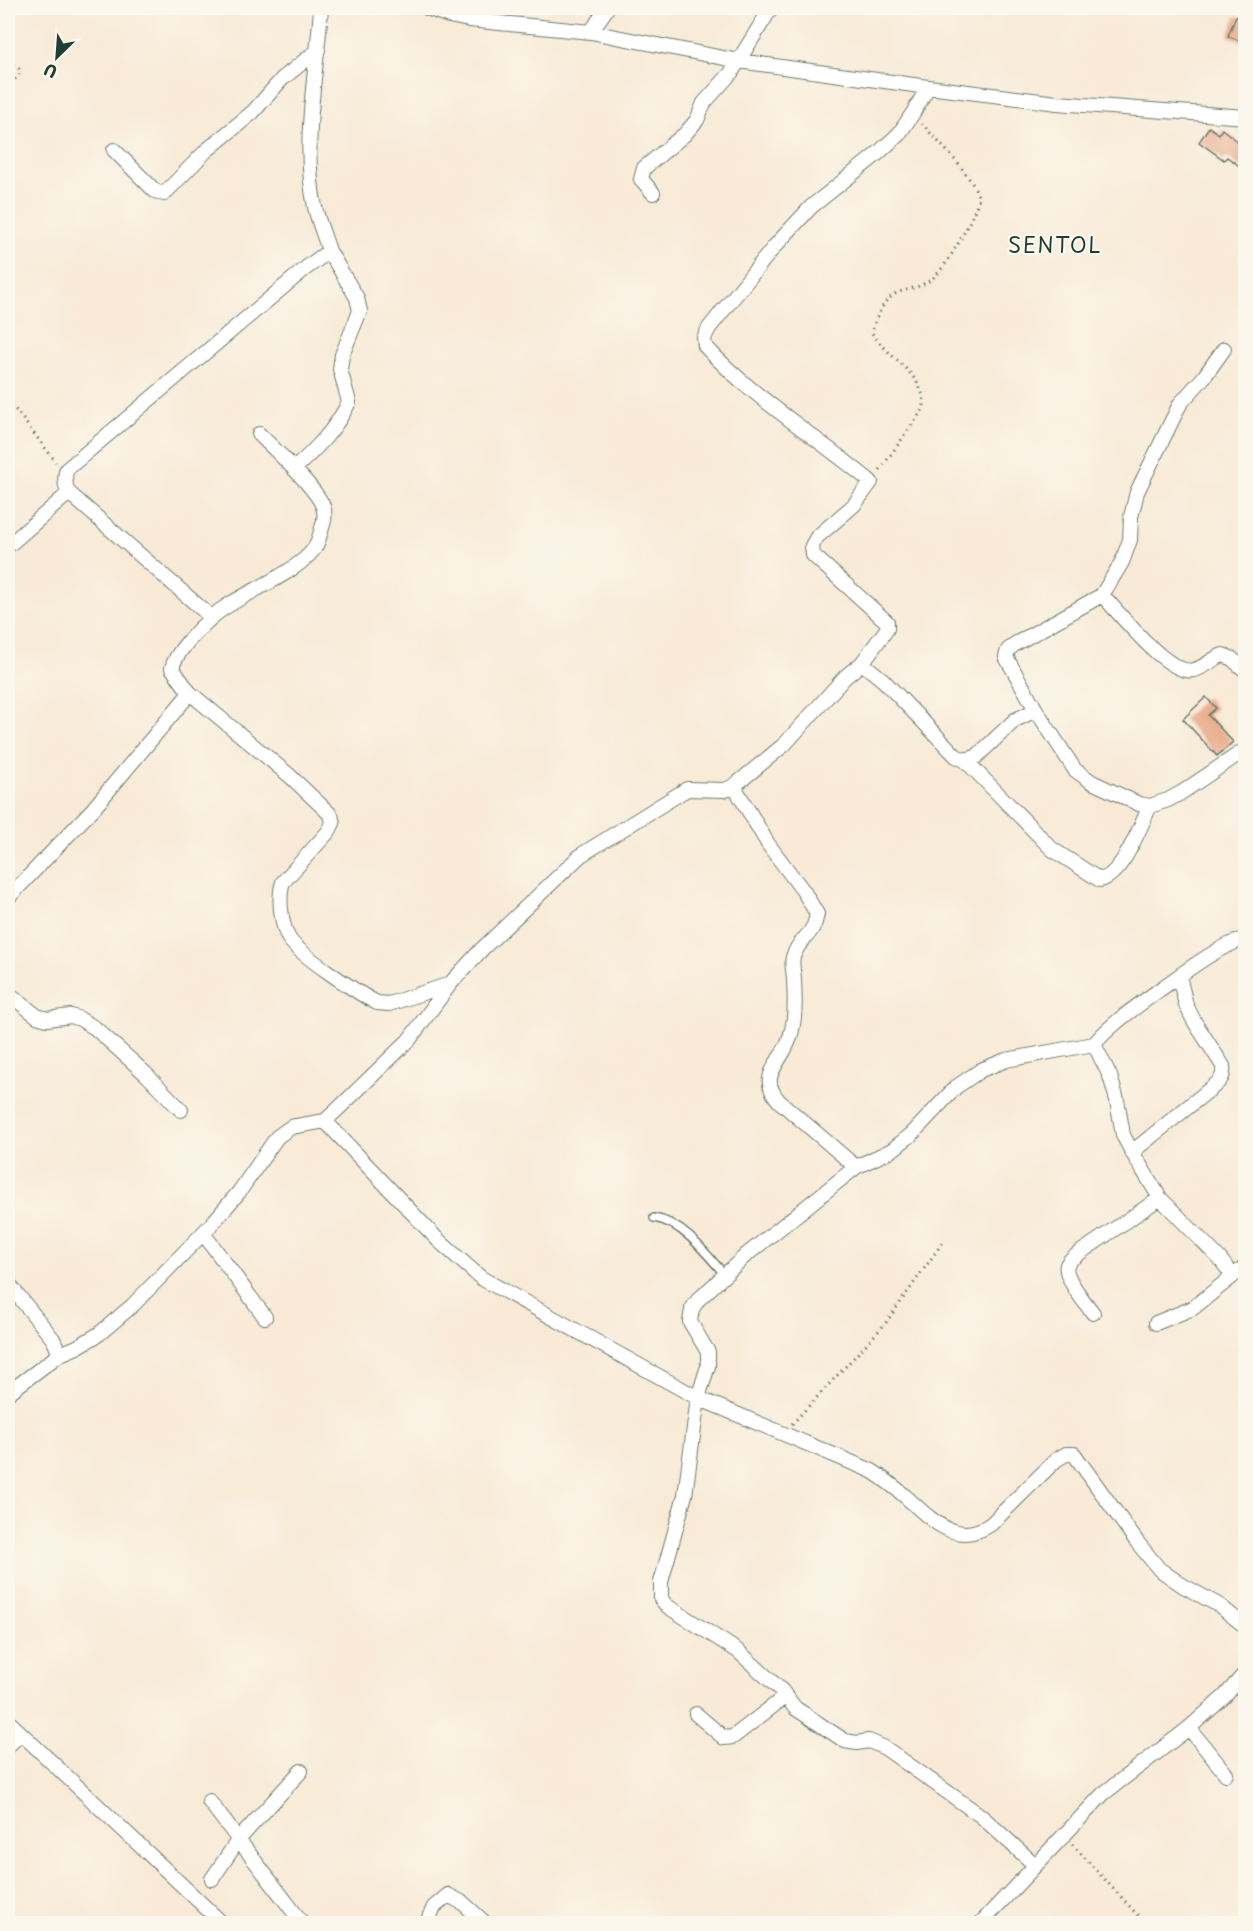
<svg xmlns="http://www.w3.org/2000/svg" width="1253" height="1931" viewBox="0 0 1253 1931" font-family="'Playpen Sans',sans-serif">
<rect width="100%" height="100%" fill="#fbf7ec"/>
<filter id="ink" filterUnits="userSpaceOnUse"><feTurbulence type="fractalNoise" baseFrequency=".0167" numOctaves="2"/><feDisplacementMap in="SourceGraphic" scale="12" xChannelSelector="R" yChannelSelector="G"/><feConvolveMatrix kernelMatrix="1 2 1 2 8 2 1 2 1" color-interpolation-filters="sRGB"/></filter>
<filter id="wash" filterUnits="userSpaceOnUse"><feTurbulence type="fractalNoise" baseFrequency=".008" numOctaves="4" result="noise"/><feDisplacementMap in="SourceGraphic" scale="24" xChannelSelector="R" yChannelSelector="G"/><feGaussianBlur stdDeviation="1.35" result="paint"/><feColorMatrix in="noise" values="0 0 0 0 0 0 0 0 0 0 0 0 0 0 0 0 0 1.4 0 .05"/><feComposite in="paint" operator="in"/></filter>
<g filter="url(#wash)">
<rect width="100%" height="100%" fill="#f8ead6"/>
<g id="blocks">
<path fill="#e9ae8d" d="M 1236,16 L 1245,20 L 1245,43 L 1228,36 Z
M 1209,127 L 1219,134 L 1222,129 L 1245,147 L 1245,170 L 1227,157 L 1224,160 L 1199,142 Z
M 1206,697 L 1216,708 L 1208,715 L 1233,742 L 1217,756 L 1183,719 Z"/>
</g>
</g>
<g filter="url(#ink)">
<use href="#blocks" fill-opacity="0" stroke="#6b7a6d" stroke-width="1.5"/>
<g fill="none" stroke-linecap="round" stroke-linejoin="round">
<g stroke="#6b7a6d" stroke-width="10">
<path id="service" d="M 654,1218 C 682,1222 706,1253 724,1274"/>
</g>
<g stroke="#6b7a6d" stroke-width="16">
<path id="minor" d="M 427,8 L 449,16 L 469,20 L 591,32 L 739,61 L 928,87 L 1057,103 L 1246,117
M 591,32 L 607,8
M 114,150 L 155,191 L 164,194 L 206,151 L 253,112 L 282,79 L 318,50
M 653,193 L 641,179 L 644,168 L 685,134 L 697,120 L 704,103 L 731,73 L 771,8
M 259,434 C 277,452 308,480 321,502 C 326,511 325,518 322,528 C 320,534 318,543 314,549 C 293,577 237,594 211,618 C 198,629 176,652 172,668 L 190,693 L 290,776 L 331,815 L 333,823 L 329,831 L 283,882 C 278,896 281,923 288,937 C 296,953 360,994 377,1003 L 389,1004 L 450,984
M 294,469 C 316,449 336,429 349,402 L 340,369 L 342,355 L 360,311 L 357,298 L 329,251
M 69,493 L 211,617
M 8,546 L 69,493 C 65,488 64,475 67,469 L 306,268 L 329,251 C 325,237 318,222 315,207 C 301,141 317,73 321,8
M 1102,595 C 1119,612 1169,677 1194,670 C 1204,668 1213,658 1223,655 L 1231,658 L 1246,671
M 862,663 L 887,629 L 887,622 L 813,555 L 812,546 L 817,537 L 854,505 L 871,482 C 816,436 754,399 705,346 L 704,338 L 709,328 L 774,247 L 811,207 L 876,155 L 899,134 L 913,113 L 928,87
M 1036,710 L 1006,657 L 1008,650 L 1015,644 L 1102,595 L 1122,562 L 1130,540 L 1131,517 L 1137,492 L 1180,404 L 1204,377 L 1224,349
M 965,760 L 1052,849 L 1100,880 C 1123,875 1140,826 1150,806
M 734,786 L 768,844 L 804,892 L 817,914 C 816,918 815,924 813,927 C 807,939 798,941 793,957 C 791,964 794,973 794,980 C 795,999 796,1022 789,1040 C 780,1065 757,1076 779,1101 L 856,1167
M 8,898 L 93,809 L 190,693
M 8,993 L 37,1016 L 47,1019 L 71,1016 L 80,1019 L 95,1028 L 146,1074 L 181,1110
M 325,1121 L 438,1240 L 481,1278 L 698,1398 L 872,1471 C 884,1479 895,1487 906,1497 C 931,1519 956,1548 991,1524 L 1056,1460 L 1066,1454 L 1074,1454 L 1137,1542 L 1159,1569 L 1182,1585 L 1220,1606 L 1246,1627
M 1132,1152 L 1214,1086 C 1222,1079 1224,1076 1223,1066 L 1194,1021 L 1186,1005 L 1179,976
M 203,1233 L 265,1317
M 1233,1276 L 1246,1266
M 8,1283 L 53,1339 L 60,1354
M 1093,1313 C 1086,1304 1063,1276 1067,1265 C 1069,1259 1076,1256 1081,1252 L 1160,1198
M 1156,1323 L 1193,1308 L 1233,1276 L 1220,1259 L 1160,1198 L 1132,1152 L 1123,1135 L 1117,1100 L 1110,1076 L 1094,1044 C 1114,1021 1138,1006 1162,988 C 1188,970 1215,948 1246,938
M 8,1393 L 60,1354 L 77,1347 L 99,1334 L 133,1305 L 211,1225 L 239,1192 L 277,1137 L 291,1127 L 325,1121 L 340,1107 L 409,1040 L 450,984 L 482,949 L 581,855 L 687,789 L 725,790 L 734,786 L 785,744 L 845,677 L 862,663 L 883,680 L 956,756 L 965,760 L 976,757 L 1015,720 L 1036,710 L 1075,770 L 1092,782 L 1139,804 L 1150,806 L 1168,800 L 1181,793 L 1246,749
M 696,1714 L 724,1738 L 733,1737 L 786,1696
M 8,1721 L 223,1924
M 1189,1728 L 1226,1774
M 8,1746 L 20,1734
M 209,1801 L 303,1924
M 1034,1864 L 981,1816 L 885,1748 L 869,1741 L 857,1743 L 845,1741 L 795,1708 L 782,1691 L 738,1651 L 667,1606 L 661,1599 L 661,1582 L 685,1495 L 698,1398 L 708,1366 L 708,1352 L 690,1322 L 692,1309 L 698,1300 L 745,1256 L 856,1167 L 892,1150 L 912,1134 L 956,1087 L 981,1070 L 1006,1060 L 1094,1044
M 212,1879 L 239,1839 L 301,1771
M 426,1924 L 434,1907 L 448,1895 L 463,1903 L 486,1924
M 980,1924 L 1103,1794 L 1189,1728 L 1224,1697 L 1246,1672"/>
</g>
<path stroke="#6b7a6d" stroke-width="3" stroke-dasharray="1.5 4.5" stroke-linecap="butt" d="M 8,62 L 19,69 L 20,73 L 8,88
M 8,400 L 56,462
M 880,470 L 924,408 C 926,375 888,358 872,333 C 875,318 884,298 899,292 C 912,288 922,287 933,278 C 948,266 974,217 979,198 C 971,173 940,144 922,124
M 792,1424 L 885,1324 L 943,1242
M 1072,1844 L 1146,1924"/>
<use href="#service" stroke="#fff" stroke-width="7"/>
<use href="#minor" stroke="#fff" stroke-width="14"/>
</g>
</g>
<g text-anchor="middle" stroke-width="4.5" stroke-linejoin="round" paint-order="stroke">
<g font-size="21" letter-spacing="1.5" fill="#1f3d34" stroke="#fbf7ec">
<text x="1055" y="253">SENTOL</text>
</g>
</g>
<rect width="1253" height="1931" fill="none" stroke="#fbf7ec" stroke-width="30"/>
<g transform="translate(57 57) rotate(205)" stroke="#fbf7ec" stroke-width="4.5" paint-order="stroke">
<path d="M0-4.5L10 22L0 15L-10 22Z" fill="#1f3d34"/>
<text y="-9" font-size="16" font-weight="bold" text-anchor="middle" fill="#1f3d34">U</text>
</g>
</svg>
